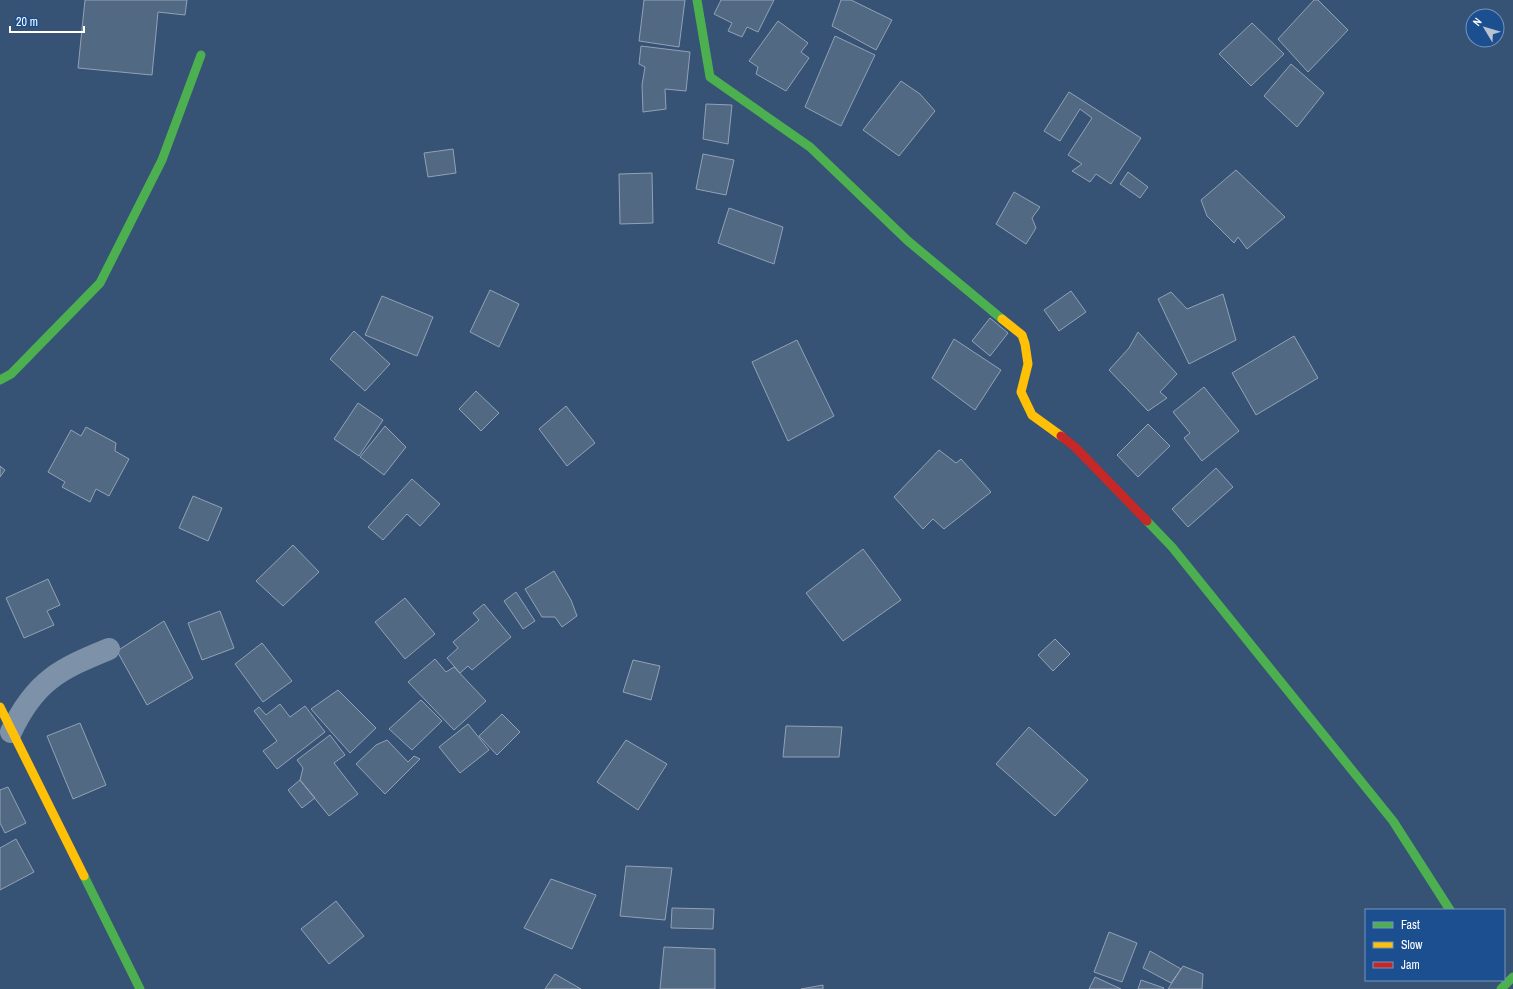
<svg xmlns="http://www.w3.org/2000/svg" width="1513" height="989" viewBox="0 0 1513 989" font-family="'Archivo Narrow',sans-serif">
<rect width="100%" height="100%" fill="#365274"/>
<path fill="#526984" stroke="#92a2b6" d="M 85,0 L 187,0 L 185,15 L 158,12 L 152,75 L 78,68 Z
M 644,0 L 685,0 L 679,47 L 639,41 Z
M 721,0 L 774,0 L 758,32 L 747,27 L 742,37 L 728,31 L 732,23 L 714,14 Z
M 841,0 L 851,0 L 892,20 L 876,50 L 832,26 Z
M 1314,0 L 1318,0 L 1348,30 L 1308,72 L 1278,39 Z
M 778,21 L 808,43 L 801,52 L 809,58 L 786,91 L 756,74 L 758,67 L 749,61 Z
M 1252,23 L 1284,54 L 1251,86 L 1219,54 Z
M 835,36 L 875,55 L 841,126 L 805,107 Z
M 641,46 L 690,52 L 686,91 L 665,89 L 666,109 L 643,112 L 642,85 L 645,67 L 639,64 Z
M 1291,64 L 1324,93 L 1297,127 L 1264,96 Z
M 901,81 L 920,94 L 935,111 L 899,156 L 863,130 Z
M 1069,92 L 1141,138 L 1111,184 L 1096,174 L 1090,182 L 1072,171 L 1082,164 L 1068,155 L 1092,118 L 1080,109 L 1060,141 L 1044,131 Z
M 706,104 L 732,105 L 728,144 L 703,139 Z
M 453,149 L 456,173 L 428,177 L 424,153 Z
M 703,154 L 734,160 L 726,195 L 696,189 Z
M 1236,170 L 1285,217 L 1247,249 L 1238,237 L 1234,243 L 1207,216 L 1201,200 Z
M 1128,172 L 1148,187 L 1140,198 L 1120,184 Z
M 652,173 L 653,223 L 620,224 L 619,174 Z
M 1014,192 L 1040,207 L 1032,218 L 1036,228 L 1026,244 L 996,224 Z
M 729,208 L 783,227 L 774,264 L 718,243 Z
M 490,290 L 519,304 L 499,347 L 470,332 Z
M 1071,291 L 1086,312 L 1059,331 L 1044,310 Z
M 1171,292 L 1187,309 L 1223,294 L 1236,340 L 1189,364 L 1158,299 Z
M 382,296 L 433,317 L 417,356 L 365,335 Z
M 990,318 L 1008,333 L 990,356 L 972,341 Z
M 354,331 L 390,364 L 365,391 L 330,359 Z
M 1138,332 L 1177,374 L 1160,392 L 1167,398 L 1148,411 L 1109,370 L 1129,348 Z
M 1294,336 L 1318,378 L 1256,415 L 1232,373 Z
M 954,339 L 1001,370 L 975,410 L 932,378 Z
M 797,340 L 834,416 L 788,441 L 752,362 Z
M 1204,387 L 1239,431 L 1202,461 L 1184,438 L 1190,433 L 1173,412 Z
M 476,391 L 499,413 L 481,431 L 459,409 Z
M 358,403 L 383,420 L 359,456 L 334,439 Z
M 566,406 L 595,443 L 567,466 L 539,429 Z
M 1148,424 L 1170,446 L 1138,477 L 1117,455 Z
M 385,426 L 406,447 L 384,475 L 360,457 Z
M 86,427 L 116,443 L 115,451 L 129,459 L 109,496 L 96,489 L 90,502 L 62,487 L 65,482 L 48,472 L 71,430 L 81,436 Z
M 939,450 L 956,463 L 961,459 L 991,492 L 944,529 L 933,519 L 923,529 L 894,497 Z
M 0,466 L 5,470 L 0,477 Z
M 1216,468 L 1233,487 L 1188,527 L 1172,509 Z
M 412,479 L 440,504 L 420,526 L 407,514 L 383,540 L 368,527 Z
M 193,496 L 222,508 L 208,541 L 179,528 Z
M 293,545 L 319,572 L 283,606 L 256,581 Z
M 863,549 L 901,600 L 843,641 L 806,593 Z
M 554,571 L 571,600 L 577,616 L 562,627 L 555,617 L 542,617 L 525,589 Z
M 48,579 L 60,605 L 47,611 L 54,625 L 24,638 L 6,598 Z
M 516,592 L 535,621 L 523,629 L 504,601 Z
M 405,598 L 435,634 L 405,659 L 375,622 Z
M 484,604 L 511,637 L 472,670 L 468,666 L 460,673 L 447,658 L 458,648 L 453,642 L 479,620 L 473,613 Z
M 220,611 L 234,648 L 202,660 L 188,623 Z
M 164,621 L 193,678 L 147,705 L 117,651 Z
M 1055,639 L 1070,654 L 1053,671 L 1038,655 Z
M 262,643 L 292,681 L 263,702 L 235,664 Z
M 435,659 L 446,672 L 454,667 L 486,701 L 454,730 L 408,682 Z
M 633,660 L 660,666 L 651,700 L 623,692 Z
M 338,690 L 376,728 L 350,753 L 311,709 Z
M 421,700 L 442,721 L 412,750 L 389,729 Z
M 280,704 L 290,717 L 305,706 L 325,732 L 277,769 L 263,751 L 277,741 L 254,711 L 259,707 L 266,715 Z
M 502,714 L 520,732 L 497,755 L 479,736 Z
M 80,723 L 106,785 L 73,799 L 47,736 Z
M 468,724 L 489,750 L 460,773 L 439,747 Z
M 786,726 L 842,727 L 839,757 L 783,757 Z
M 1029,727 L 1088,780 L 1055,816 L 996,764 Z
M 330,735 L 345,755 L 334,763 L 358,794 L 329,816 L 300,780 L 303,768 L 297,760 Z
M 387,740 L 408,762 L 414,756 L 420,759 L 385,794 L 356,764 L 376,745 Z
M 626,740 L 667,764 L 638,810 L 597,782 Z
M 300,780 L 315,798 L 302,808 L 288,790 Z
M 8,787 L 26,823 L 5,833 L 0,823 L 0,790 Z
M 16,839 L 34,872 L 0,890 L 0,848 Z
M 626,866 L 672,868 L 665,920 L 620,916 Z
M 551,879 L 596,895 L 572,949 L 524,928 Z
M 336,901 L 364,936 L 329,964 L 301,929 Z
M 672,908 L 714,909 L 713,929 L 671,928 Z
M 1109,932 L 1137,943 L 1122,982 L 1094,972 Z
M 664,947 L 715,949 L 715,989 L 660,989 Z
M 1150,951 L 1181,969 L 1171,983 L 1143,968 Z
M 1183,966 L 1203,974 L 1202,989 L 1168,989 Z
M 555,974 L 581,989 L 545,989 Z
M 1095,977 L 1121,989 L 1089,989 Z
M 1141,980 L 1164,988 L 1163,989 L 1138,989 Z
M 823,985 L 823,989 L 801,989 Z"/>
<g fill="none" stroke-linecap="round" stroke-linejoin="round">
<path stroke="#7d92a8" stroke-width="22" d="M 11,732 C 35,681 60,669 109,649"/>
<path stroke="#4caf50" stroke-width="9" d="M 697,0 L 710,77 L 810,147 L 908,241 L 1002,319
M 0,380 L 11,374 L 100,283 L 162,160 L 201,55
M 1147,521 L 1172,547 L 1393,821 L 1450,910
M 84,876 L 140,989
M 1501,989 L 1513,977"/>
<path stroke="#ffc107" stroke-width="9" d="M 1002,319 L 1022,335 L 1025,344 L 1028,364 L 1021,392 L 1032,415 L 1061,436
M 0,707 L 84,876"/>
<path stroke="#c62828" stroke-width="9" d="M 1061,436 L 1075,447 L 1147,521"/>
</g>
<rect x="1365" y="909" width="140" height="72" fill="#1b4f8f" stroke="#7695bc"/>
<rect x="1373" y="922" width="20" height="6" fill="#4caf50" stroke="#7695bc"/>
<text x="1401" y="929" font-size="12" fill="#ffffff">Fast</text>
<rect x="1373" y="942" width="20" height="6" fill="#ffc107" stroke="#7695bc"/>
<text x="1401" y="949" font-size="12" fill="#ffffff">Slow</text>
<rect x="1373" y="962" width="20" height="6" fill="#c62828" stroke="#7695bc"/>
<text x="1401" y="969" font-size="12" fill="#ffffff">Jam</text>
<g transform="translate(1485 28) rotate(308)"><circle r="19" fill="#1b4f8f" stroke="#7695bc"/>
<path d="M0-3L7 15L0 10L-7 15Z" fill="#b9c2ce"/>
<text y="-6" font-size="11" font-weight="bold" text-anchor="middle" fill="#ffffff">N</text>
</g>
<path d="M10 26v6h74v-6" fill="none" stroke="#ffffff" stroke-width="2"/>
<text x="16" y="26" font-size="12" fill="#ffffff" stroke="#1b4f8f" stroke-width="3" paint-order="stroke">20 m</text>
</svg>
